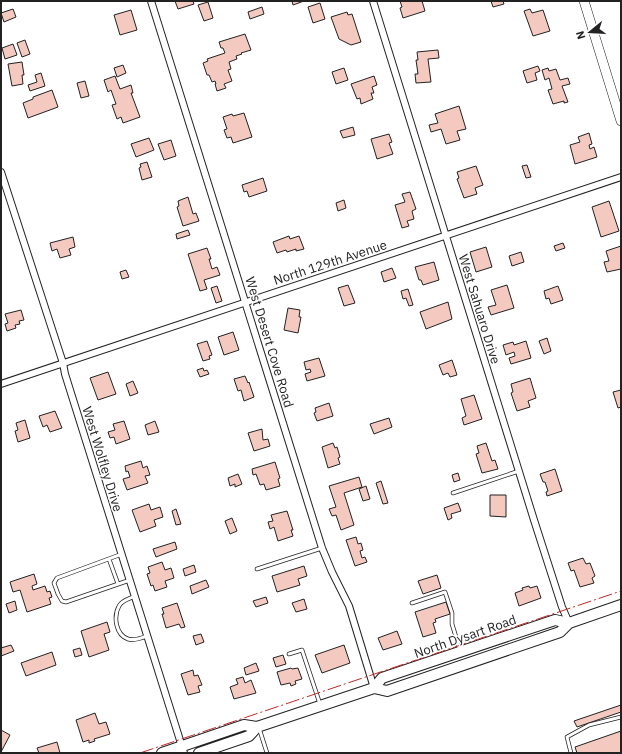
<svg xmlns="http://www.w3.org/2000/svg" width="622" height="754" viewBox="0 0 622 754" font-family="'IBM Plex Sans',sans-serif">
<rect width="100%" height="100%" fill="#fff"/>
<path fill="#f3c9c0" stroke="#222" d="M 175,1 L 193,1 L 194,4 L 178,9 Z
M 292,1 L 304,1 L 293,5 Z
M 400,1 L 422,1 L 425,11 L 403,18 L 400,8 L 402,7 Z
M 491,1 L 503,1 L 504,4 L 493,7 Z
M 208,2 L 213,18 L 204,21 L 198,5 Z
M 320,3 L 325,19 L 313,23 L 308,7 Z
M 262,7 L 264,14 L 250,19 L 248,12 Z
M 13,9 L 16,17 L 4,22 L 1,13 Z
M 530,9 L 532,13 L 543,10 L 550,31 L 533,36 L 524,11 Z
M 131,10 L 137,30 L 120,35 L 114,15 Z
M 347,12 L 348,15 L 352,14 L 361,42 L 351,45 L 339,39 L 331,17 Z
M 245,34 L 251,50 L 241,53 L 242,54 L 236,56 L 237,59 L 229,62 L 231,69 L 228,70 L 232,81 L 224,84 L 226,88 L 217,91 L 215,84 L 216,84 L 215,81 L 212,82 L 209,75 L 207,75 L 203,63 L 208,61 L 207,59 L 225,53 L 223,48 L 221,48 L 219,42 Z
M 25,40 L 30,54 L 22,57 L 17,43 Z
M 13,44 L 17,55 L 5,59 L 2,48 Z
M 438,50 L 439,58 L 428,59 L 431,82 L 416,83 L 415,74 L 418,74 L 416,60 L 418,60 L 417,52 Z
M 22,62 L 24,75 L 22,75 L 23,84 L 12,86 L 8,64 Z
M 123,65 L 126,73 L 117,77 L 114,68 Z
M 538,66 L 540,71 L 535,73 L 537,80 L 527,83 L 523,71 Z
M 344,68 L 348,80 L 336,84 L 332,72 Z
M 548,68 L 549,71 L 556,69 L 560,80 L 568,78 L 570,84 L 562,86 L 568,102 L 564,103 L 564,101 L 553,104 L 548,90 L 552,89 L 549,78 L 545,80 L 542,70 Z
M 41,73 L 45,86 L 30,91 L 28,85 L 37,82 L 35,75 Z
M 115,76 L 120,89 L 131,85 L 133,93 L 131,93 L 140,117 L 123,123 L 121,117 L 117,119 L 112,105 L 116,104 L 111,90 L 108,92 L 104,80 Z
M 374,76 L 377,85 L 372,87 L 374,93 L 371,93 L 373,99 L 361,104 L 360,98 L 357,99 L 351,84 Z
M 85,81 L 89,96 L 81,98 L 77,83 Z
M 52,90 L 58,107 L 28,118 L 23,103 L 33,99 L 33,97 Z
M 459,106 L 466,129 L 457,131 L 460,140 L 446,144 L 441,129 L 431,132 L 429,125 L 438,123 L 435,114 Z
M 244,113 L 252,137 L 233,143 L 231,137 L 227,138 L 224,130 L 227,129 L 223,117 L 232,114 L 233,116 Z
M 353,127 L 355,135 L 343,138 L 340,131 Z
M 589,133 L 592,144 L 589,145 L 590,149 L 594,147 L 597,157 L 575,164 L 570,145 L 580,142 L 578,137 Z
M 389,134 L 392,142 L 389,143 L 393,154 L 377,159 L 371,139 Z
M 149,138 L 154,150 L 136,157 L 131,144 Z
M 171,140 L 176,156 L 164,160 L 158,144 Z
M 147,162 L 152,177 L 142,180 L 139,168 L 141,167 L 140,164 Z
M 527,165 L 531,177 L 526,178 L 522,166 Z
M 476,166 L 483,185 L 475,188 L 477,194 L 464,198 L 457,179 L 459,178 L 457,172 Z
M 263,178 L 267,191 L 249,197 L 247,191 L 244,192 L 242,185 Z
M 410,192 L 416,209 L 412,211 L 414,219 L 407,221 L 409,226 L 402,228 L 395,205 L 405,202 L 402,194 Z
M 188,197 L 193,214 L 196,213 L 199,221 L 183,226 L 177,207 L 179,206 L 178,201 Z
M 344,200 L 346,208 L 338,211 L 336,203 Z
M 609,201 L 619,231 L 601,237 L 592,207 Z
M 188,230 L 190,235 L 177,239 L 176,234 Z
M 289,236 L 290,239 L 299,236 L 304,249 L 296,251 L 296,249 L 287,252 L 286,250 L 277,253 L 273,242 Z
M 73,237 L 75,247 L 69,249 L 71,255 L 60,258 L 57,249 L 52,251 L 50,243 Z
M 563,243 L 565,248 L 556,251 L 554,246 Z
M 621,246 L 621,269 L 607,272 L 604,262 L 609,261 L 606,251 Z
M 486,247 L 492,267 L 476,272 L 470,252 Z
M 207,248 L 211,259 L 209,259 L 212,269 L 217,267 L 220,275 L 204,280 L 207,289 L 200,291 L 188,254 Z
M 521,252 L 524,262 L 512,266 L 509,256 Z
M 434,262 L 439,280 L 423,285 L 421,280 L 419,280 L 415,267 Z
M 392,268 L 396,278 L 384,282 L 381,272 Z
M 126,270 L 129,277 L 122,279 L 120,272 Z
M 348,285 L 355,303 L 344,306 L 338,288 Z
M 507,285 L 514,308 L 491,315 L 488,307 L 496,305 L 491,290 Z
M 217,286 L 222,301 L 216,303 L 211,288 Z
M 558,286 L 563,300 L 551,304 L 549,298 L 546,299 L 544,291 Z
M 408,289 L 413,305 L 409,306 L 406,298 L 403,299 L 401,291 Z
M 448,302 L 452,319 L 426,329 L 420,312 Z
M 288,308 L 300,310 L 299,317 L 301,317 L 298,333 L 284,330 Z
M 21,310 L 24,320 L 19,321 L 20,324 L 15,325 L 16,328 L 7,331 L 5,324 L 8,323 L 5,314 Z
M 233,332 L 239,350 L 224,355 L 218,337 Z
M 547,338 L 551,351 L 544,354 L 539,341 Z
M 207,341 L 212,355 L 209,356 L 210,359 L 203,361 L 197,344 Z
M 526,341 L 531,358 L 511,364 L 509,358 L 515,356 L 514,352 L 506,355 L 503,345 L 513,342 L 514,345 Z
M 319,358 L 325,376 L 307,381 L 305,374 L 311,372 L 310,369 L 306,370 L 304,362 Z
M 452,360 L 457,375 L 450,377 L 448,373 L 443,375 L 439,365 Z
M 203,368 L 204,371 L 207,370 L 209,374 L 200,377 L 197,370 Z
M 108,372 L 116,394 L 98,400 L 90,378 Z
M 245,376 L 248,383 L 249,382 L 254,397 L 244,401 L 241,390 L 238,391 L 234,379 Z
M 530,378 L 536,398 L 528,401 L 530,407 L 517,411 L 511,393 L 513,392 L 511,384 Z
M 133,381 L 138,393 L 130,396 L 126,384 Z
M 621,390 L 621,407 L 618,408 L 613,392 Z
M 474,395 L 482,419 L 464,425 L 462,418 L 466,416 L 461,399 Z
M 329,403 L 333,416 L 317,421 L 314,413 L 316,412 L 315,408 Z
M 55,411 L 62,428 L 50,432 L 47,425 L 43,427 L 39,416 Z
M 389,418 L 392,427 L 374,434 L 370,424 Z
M 25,420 L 30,438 L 18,442 L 15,431 L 18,430 L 16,423 Z
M 124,421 L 130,439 L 116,444 L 114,437 L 110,438 L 108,432 L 115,430 L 113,424 Z
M 155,421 L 159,432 L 148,435 L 145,425 Z
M 262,429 L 263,440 L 268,439 L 270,446 L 254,451 L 248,433 Z
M 333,443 L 335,448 L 337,447 L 340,457 L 338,458 L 340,464 L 328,468 L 322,447 Z
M 486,443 L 492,461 L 495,460 L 498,469 L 482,473 L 476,454 L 479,453 L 477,446 Z
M 141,461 L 143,468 L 147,466 L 150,475 L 145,476 L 148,483 L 127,490 L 123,479 L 130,477 L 128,471 L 126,472 L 125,466 Z
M 275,462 L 280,478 L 278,479 L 280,486 L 266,490 L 264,484 L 260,485 L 256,474 L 253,475 L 252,469 Z
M 555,469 L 562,491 L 547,496 L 546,492 L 548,491 L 545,482 L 543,482 L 540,474 Z
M 458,473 L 460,480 L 454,482 L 452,475 Z
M 238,474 L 242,484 L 235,487 L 235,484 L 230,486 L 228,478 Z
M 359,477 L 362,487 L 344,493 L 354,525 L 341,530 L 336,515 L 332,516 L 329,509 L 336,507 L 329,486 Z
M 381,481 L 388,503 L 383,504 L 376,483 Z
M 366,486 L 370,499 L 363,501 L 359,489 Z
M 490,495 L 506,495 L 506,517 L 490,516 Z
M 458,503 L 461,511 L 451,514 L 452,518 L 448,520 L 444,508 Z
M 149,504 L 151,510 L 160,507 L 163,517 L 154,520 L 156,526 L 140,532 L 132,510 Z
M 176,509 L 181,524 L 176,525 L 172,511 Z
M 287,511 L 293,530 L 291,530 L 293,536 L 278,541 L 274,527 L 270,529 L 268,522 L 273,521 L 271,515 Z
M 232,518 L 237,531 L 230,534 L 225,521 Z
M 356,537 L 358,544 L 361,543 L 363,550 L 360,551 L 362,558 L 365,557 L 367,562 L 355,566 L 346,540 Z
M 175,542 L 177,549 L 156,557 L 153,549 Z
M 583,558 L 586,564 L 590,563 L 595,576 L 592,578 L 594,583 L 580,587 L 574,570 L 571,571 L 568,563 Z
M 162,562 L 165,570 L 171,568 L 174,578 L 165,581 L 167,587 L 155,591 L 153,585 L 151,586 L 147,574 L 150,573 L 148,567 Z
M 194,565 L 196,572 L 185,576 L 183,569 Z
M 304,566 L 307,576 L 298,579 L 300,585 L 277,592 L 272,576 Z
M 34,574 L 37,584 L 32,586 L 33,590 L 45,586 L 47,592 L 50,591 L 52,597 L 49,598 L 51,604 L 27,612 L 20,590 L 13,592 L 10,582 Z
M 437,575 L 441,588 L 423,594 L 418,581 Z
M 206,580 L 209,587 L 192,594 L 190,586 Z
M 529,586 L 530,588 L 537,586 L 541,598 L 519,606 L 515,593 L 523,590 L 522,588 Z
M 266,597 L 268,603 L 256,607 L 253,601 Z
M 304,599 L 307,609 L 296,612 L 292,603 Z
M 15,601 L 17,610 L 9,613 L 6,604 Z
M 446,602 L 450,614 L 435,619 L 436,622 L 433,623 L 436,633 L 423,637 L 415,612 Z
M 177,603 L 185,627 L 181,628 L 179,624 L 166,628 L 162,614 L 164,614 L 162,608 Z
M 107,622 L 110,632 L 104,634 L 109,650 L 89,657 L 81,631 Z
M 397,631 L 402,644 L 383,650 L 378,638 Z
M 201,634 L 204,642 L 196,645 L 193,636 Z
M 11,645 L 14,651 L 1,656 L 1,648 Z
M 344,645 L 350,663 L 322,673 L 315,655 Z
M 80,648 L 82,655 L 75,657 L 73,650 Z
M 52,652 L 56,665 L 26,676 L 21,663 Z
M 283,655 L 286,664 L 276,667 L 273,658 Z
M 256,663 L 259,671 L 246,675 L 244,668 Z
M 291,668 L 292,669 L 298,668 L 302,679 L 295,681 L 296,684 L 291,686 L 290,683 L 281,685 L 277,672 Z
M 193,670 L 194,676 L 198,675 L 202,685 L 198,686 L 200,692 L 188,695 L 181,674 Z
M 243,677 L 245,683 L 251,680 L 256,693 L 234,699 L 230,687 L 238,684 L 236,679 Z
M 621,705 L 621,712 L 577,727 L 574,721 Z
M 95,713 L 99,724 L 106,722 L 110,734 L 94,739 L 95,741 L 89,743 L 89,740 L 83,742 L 76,720 Z
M 1,730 L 10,735 L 1,752 Z
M 621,731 L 621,753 L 577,753 L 575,747 Z
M 57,742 L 60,753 L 39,753 L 37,748 Z"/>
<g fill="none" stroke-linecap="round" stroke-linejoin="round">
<g stroke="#222" stroke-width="4.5">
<path id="service" d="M 453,493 L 519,471
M 122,554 L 57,578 L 54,583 L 58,594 L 62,601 L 66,602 L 130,580
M 109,559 L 118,584
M 257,569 L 322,548
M 135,596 C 129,599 122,600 119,606 C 113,617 116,635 128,639 C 134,641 142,638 147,636
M 412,603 L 445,592 L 452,613 L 452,624 L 460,650
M 289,654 L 302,650 L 320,704
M 259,728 L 267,753
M 571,753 L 567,737 L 589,725 L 621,717"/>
</g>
<g stroke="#222" stroke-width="8">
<path id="minor" d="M 151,1 L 322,548 L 332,572 L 349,606 L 374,688
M 373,1 L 534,520 L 562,607 L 569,623
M 1,172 L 63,363 L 65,374 L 184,753
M 1,384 L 621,177"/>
</g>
<g stroke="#222" stroke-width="10">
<path id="secondary" d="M 584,1 L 621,121"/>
</g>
<g stroke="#222" stroke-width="12">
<path id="primary" d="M 374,688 L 387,691 L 560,632 L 569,623 L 621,605
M 162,753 L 244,725 L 257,727 L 374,688 L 382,678 L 555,620 L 569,623
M 199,753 L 249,736 L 257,727"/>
</g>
<use href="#service" stroke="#fff" stroke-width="3"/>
<use href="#minor" stroke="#fff" stroke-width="6"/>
<use href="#secondary" stroke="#fff" stroke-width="9"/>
<use href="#primary" stroke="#fff" stroke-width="10"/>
<path stroke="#c62828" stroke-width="1" stroke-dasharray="14 3 2 3" stroke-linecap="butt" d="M 140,753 L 621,591"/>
</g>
<g text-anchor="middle" stroke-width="3" stroke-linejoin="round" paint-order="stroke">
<g font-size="13" fill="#222" stroke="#fff">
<text transform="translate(330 262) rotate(-18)" y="5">North 129th Avenue</text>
<text transform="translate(480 309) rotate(73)" y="5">West Sahuaro Drive</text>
<text transform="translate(270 342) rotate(73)" y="5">West Desert Cove Road</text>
<text transform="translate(103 459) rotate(73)" y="5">West Wolfley Drive</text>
<text transform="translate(465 636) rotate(-19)" y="5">North Dysart Road</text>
</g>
</g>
<rect width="622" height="754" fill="none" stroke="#222222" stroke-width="4"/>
<g transform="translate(590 32) rotate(252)" stroke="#ffffff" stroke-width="3" paint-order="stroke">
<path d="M0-3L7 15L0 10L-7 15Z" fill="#222222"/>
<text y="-6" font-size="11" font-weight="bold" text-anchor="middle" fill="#222222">N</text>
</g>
</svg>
